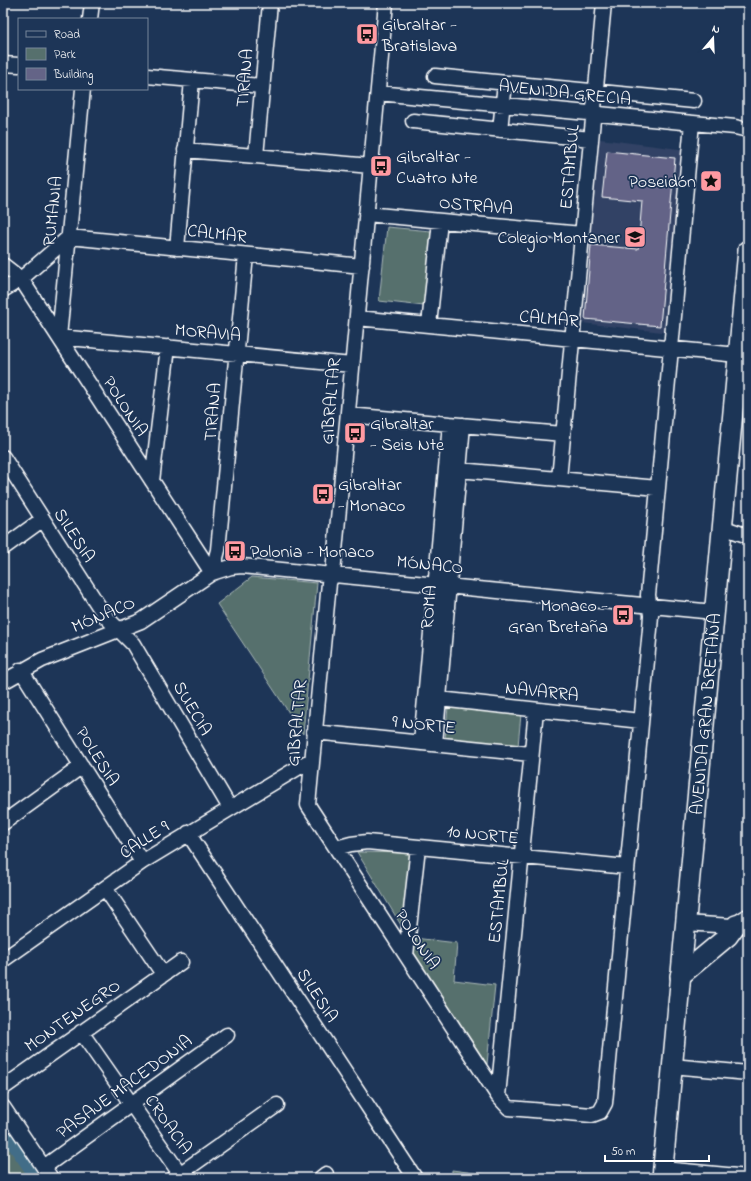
<svg xmlns="http://www.w3.org/2000/svg" width="751" height="1181" viewBox="0 0 751 1181" font-family="'Indie Flower',sans-serif">
<rect width="100%" height="100%" fill="#1d3557"/>
<filter id="ink" filterUnits="userSpaceOnUse"><feTurbulence type="fractalNoise" baseFrequency=".025" numOctaves="2"/><feDisplacementMap in="SourceGraphic" scale="8" xChannelSelector="R" yChannelSelector="G"/><feConvolveMatrix kernelMatrix="1 2 1 2 8 2 1 2 1" color-interpolation-filters="sRGB"/></filter>
<g filter="url(#ink)">
<path fill="#324365" d="M 600,139 L 687,150 L 671,333 L 582,323 Z"/>
<path fill="#56706d" stroke="#aab8b6" d="M 387,227 L 431,231 L 424,306 L 379,301 Z
M 252,577 L 317,583 L 303,734 L 217,604 Z
M 448,707 L 521,714 L 518,746 L 445,739 Z
M 357,852 L 410,853 L 407,935 Z
M 414,938 L 457,943 L 454,980 L 495,985 L 487,1064 L 413,951 Z
M 3,1122 L 42,1178 L 3,1178 Z
M 452,1170 L 490,1175 L 489,1178 L 452,1178 Z"/>
<g fill="none" stroke-linecap="round" stroke-linejoin="round">
<path stroke="#426d88" stroke-width="15" d="M 3,1127 L 38,1178"/>
</g>
<path fill="#646487" stroke="#fff" d="M 607,151 L 675,158 L 660,326 L 585,319 L 591,245 L 638,249 L 642,201 L 602,197 Z"/>
<g fill="none" stroke-linecap="round" stroke-linejoin="round">
<g stroke="#fff" stroke-width="17">
<path id="minor" d="M 386,3 L 333,573 L 329,583 L 308,805 L 498,1096 L 509,1108 L 592,1115 L 600,1112 L 605,1103 L 650,629 L 651,615 L 648,595 L 692,123
M 90,19 L 92,3
M 3,64 L 19,65
M 147,76 L 262,86
M 435,76 L 694,101
M 83,89 L 59,337 L 352,365
M 378,93 L 735,127 L 748,130
M 413,121 L 591,139
M 500,130 L 505,83
M 185,150 L 371,166
M 256,156 L 270,3
M 366,214 L 582,234
M 177,248 L 192,80
M 3,265 L 21,279 L 212,573
M 3,290 L 21,279 L 69,237 L 362,266
M 357,318 L 738,355
M 429,325 L 440,221
M 348,415 L 563,434
M 3,457 L 105,616 L 133,644 L 230,808
M 459,470 L 658,488
M 559,479 L 604,3
M 152,481 L 168,347
M 722,527 L 748,536
M 3,548 L 43,519
M 212,573 L 218,550 L 246,255
M 21,670 L 142,862
M 3,682 L 42,660 L 141,621 L 212,573 L 231,567 L 242,566 L 714,612
M 439,699 L 641,721
M 314,732 L 531,754
M 421,743 L 450,424
M 435,744 L 463,425
M 3,823 L 82,766
M 188,833 L 415,1178
M 336,848 L 351,844 L 367,842 L 627,867
M 105,888 L 163,974
M 685,923 L 732,926 L 748,916
M 406,955 L 418,847
M 3,960 L 142,862 L 311,760
M 81,1032 L 183,1178
M 672,1066 L 748,1073
M 3,1088 L 181,962
M 498,1096 L 536,710
M 3,1107 L 51,1178
M 44,1167 L 227,1035
M 663,1169 L 748,1177
M 174,1178 L 277,1105
M 321,1178 L 326,1174"/>
</g>
<g stroke="#fff" stroke-width="22">
<g id="secondary">
<path d="M 680,976 L 728,936 L 736,925"/>
<path id="s1" d="M 662,1178 L 748,250"/>
</g>
</g>
<use href="#minor" stroke="#1d3557" stroke-width="14"/>
<use href="#secondary" stroke="#1d3557" stroke-width="19"/>
</g>
</g>
<defs>
<g id="bus-square" transform="scale(1.15)"><rect x="-9" y="-9" width="18" height="18" rx="4" fill="#ff9aa2" stroke="#1d3557"/><path d="M-5-6H5V4H4V6H2V4H-2V6H-4V4H-5ZM-3.5-4V0h7V-4ZM-3.5 1.2v1.5H-2V1.2ZM2 1.2v1.5H3.5V1.2Z" fill="#111"/></g>
<g id="sight-square" transform="scale(1.15)"><rect x="-9" y="-9" width="18" height="18" rx="4" fill="#ff9aa2" stroke="#1d3557"/><path d="M0-6L1.8-2.2L6-1.7L2.9 1.2L3.7 5.4L0 3.3L-3.7 5.4L-2.9 1.2L-6-1.7L-1.8-2.2Z" fill="#111"/></g>
<g id="school-square" transform="scale(1.15)"><rect x="-9" y="-9" width="18" height="18" rx="4" fill="#ff9aa2" stroke="#1d3557"/><path d="M0-5L7-2L0 1L-7-2ZM-4 1L0 2.5L4 1V4Q0 6-4 4Z" fill="#111"/></g>
</defs>
<g fill-rule="evenodd">
<use href="#bus-square" x="367" y="34"/>
<use href="#bus-square" x="381" y="166"/>
<use href="#sight-square" x="711" y="181"/>
<use href="#school-square" x="635" y="237"/>
<use href="#bus-square" x="355" y="433"/>
<use href="#bus-square" x="323" y="494"/>
<use href="#bus-square" x="235" y="551"/>
<use href="#bus-square" x="623" y="615"/>
</g>
<g text-anchor="middle" stroke-width="3.5" stroke-linejoin="round" paint-order="stroke">
<g font-size="18" fill="#fff" stroke="#1d3557" text-anchor="start">
<text x="382" y="30">Gibraltar -<tspan x="382" dy="21">Bratislava</tspan></text>
<text x="396" y="162">Gibraltar -<tspan x="396" dy="21">Cuatro Nte</tspan></text>
<text x="696" y="187" text-anchor="end">Poseidón</text>
<text x="620" y="243" text-anchor="end">Colegio Montaner</text>
<text x="370" y="429">Gibraltar<tspan x="370" dy="21">- Seis Nte</tspan></text>
<text x="338" y="490">Gibraltar<tspan x="338" dy="21">- Monaco</tspan></text>
<text x="250" y="557">Polonia - Monaco</text>
<text x="608" y="611" text-anchor="end">Monaco -<tspan x="608" dy="21">Gran Bretaña</tspan></text>
</g>
<g font-size="18" fill="#fff" stroke="#1d3557">
<text transform="translate(244 78) rotate(-85)" y="6">TIRANA</text>
<text transform="translate(565 92) rotate(6)" y="6">AVENIDA GRECIA</text>
<text transform="translate(569 167) rotate(-85)" y="6">ESTAMBUL</text>
<text transform="translate(476 205) rotate(5)" y="6">OSTRAVA</text>
<text transform="translate(52 211) rotate(-84)" y="6">RUMANIA</text>
<text transform="translate(217 233) rotate(6)" y="6">CALMAR</text>
<text transform="translate(549 318) rotate(5)" y="6">CALMAR</text>
<text transform="translate(208 332) rotate(5)" y="6">MORAVIA</text>
<text transform="translate(330 401) rotate(-85)" y="6">GIBRALTAR</text>
<text transform="translate(126 406) rotate(57)" y="6">POLONIA</text>
<text transform="translate(212 412) rotate(-85)" y="6">TIRANA</text>
<text transform="translate(75 535) rotate(57)" y="6">SILESIA</text>
<text transform="translate(430 564) rotate(6)" y="6">MÓNACO</text>
<text transform="translate(428 607) rotate(-85)" y="6">ROMA</text>
<text transform="translate(103 614) rotate(-23)" y="6">MÓNACO</text>
<text transform="translate(542 691) rotate(6)" y="6">NAVARRA</text>
<text transform="translate(193 708) rotate(60)" y="6">SUECIA</text>
<text dy="6" stroke="none"><textPath href="#s1" startOffset="466">AVENIDA GRAN BRETAÑA</textPath></text>
<text transform="translate(296 723) rotate(-85)" y="6">GIBRALTAR</text>
<text transform="translate(424 724) rotate(6)" y="6">9 NORTE</text>
<text transform="translate(98 756) rotate(58)" y="6">POLESIA</text>
<text transform="translate(483 834) rotate(6)" y="6">10 NORTE</text>
<text transform="translate(144 839) rotate(-33)" y="6">CALLE 9</text>
<text transform="translate(498 901) rotate(-84)" y="6">ESTAMBUL</text>
<text transform="translate(418 939) rotate(57)" y="6">POLONIA</text>
<text transform="translate(318 995) rotate(57)" y="6">SILESIA</text>
<text transform="translate(72 1015) rotate(-35)" y="6">MONTENEGRO</text>
<text transform="translate(124 1086) rotate(-36)" y="6">PASAJE MACEDONIA</text>
<text transform="translate(169 1124) rotate(55)" y="6">CROACIA</text>
</g>
</g>
<rect width="751" height="1181" fill="none" stroke="#1d3557" stroke-width="16"/>
<rect x="8" y="8" width="735" height="1165" fill="none" stroke="#fff" stroke-width="1.5" filter="url(#ink)"/>
<rect x="18" y="18" width="130" height="72" fill="#1d3557" stroke="#77869a"/>
<rect x="26" y="31" width="20" height="6" fill="#1d3557" stroke="#77869a"/>
<text x="54" y="38" font-size="12" fill="#ffffff">Road</text>
<rect x="26" y="48" width="20" height="12" fill="#56706d" stroke="#77869a"/>
<text x="54" y="58" font-size="12" fill="#ffffff">Park</text>
<rect x="26" y="68" width="20" height="12" fill="#646487" stroke="#77869a"/>
<text x="54" y="78" font-size="12" fill="#ffffff">Building</text>
<g transform="translate(713 38) rotate(19)" stroke="#1d3557" stroke-width="3" paint-order="stroke">
<path d="M0-3L7 15L0 10L-7 15Z" fill="#ffffff"/>
<text y="-6" font-size="11" font-weight="bold" text-anchor="middle" fill="#ffffff">N</text>
</g>
<path d="M605 1155v6h104v-6" fill="none" stroke="#ffffff" stroke-width="2"/>
<text x="611" y="1155" font-size="12" fill="#ffffff" stroke="#1d3557" stroke-width="3" paint-order="stroke">50 m</text>
</svg>
